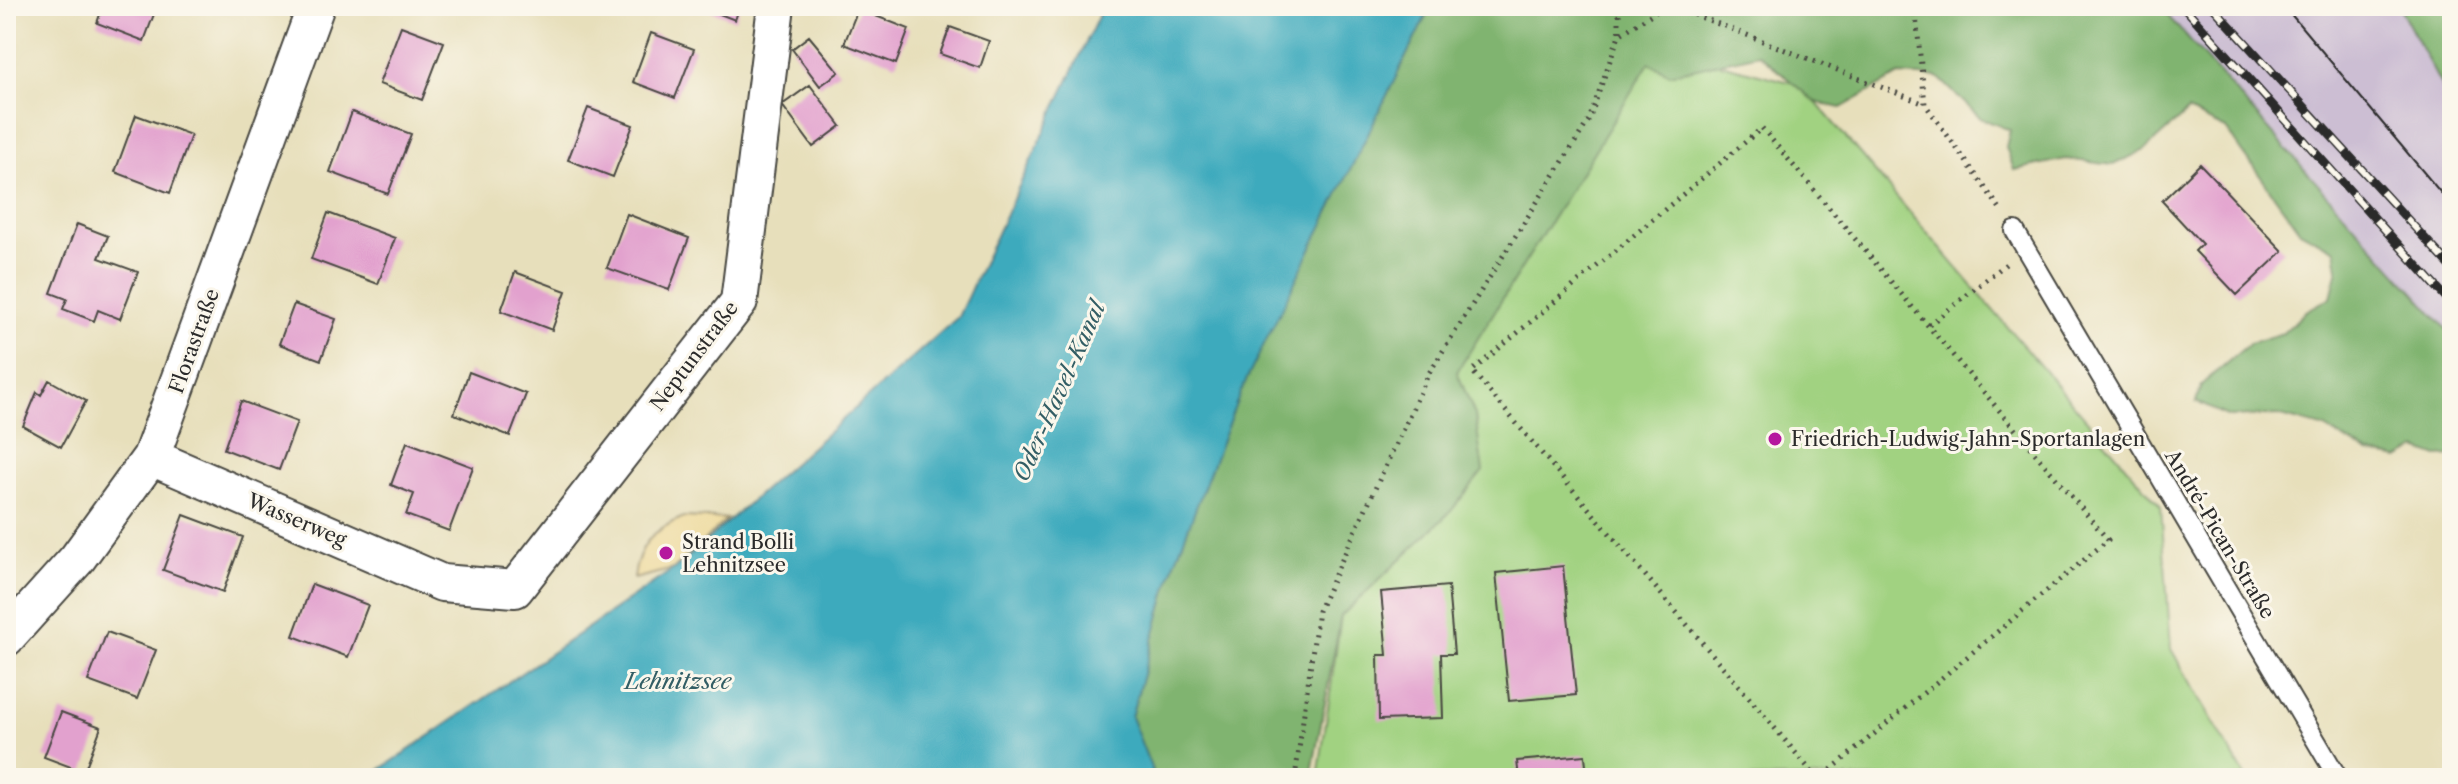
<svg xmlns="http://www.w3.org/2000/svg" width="2458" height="784" viewBox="0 0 2458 784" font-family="'Libre Caslon Text',serif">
<rect width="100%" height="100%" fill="#fbf7ec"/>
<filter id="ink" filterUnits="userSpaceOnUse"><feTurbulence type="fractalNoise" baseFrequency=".0125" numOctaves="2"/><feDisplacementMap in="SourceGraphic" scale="16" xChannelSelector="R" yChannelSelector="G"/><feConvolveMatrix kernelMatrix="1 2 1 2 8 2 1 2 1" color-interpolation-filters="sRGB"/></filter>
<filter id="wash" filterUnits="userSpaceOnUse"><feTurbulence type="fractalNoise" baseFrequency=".006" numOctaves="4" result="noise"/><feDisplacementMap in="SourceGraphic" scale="32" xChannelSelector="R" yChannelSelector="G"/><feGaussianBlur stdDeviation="1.8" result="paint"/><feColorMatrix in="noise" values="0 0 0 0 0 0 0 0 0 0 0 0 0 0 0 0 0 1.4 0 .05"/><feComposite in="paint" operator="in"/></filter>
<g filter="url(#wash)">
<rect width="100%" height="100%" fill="#e7dfbb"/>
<path fill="#ccbed3" d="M 2159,6 L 2399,6 L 2452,106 L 2452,335 Z"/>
<path fill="#a1d281" stroke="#667e56" stroke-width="2" d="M 1648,45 L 1801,85 L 2161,507 L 2171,649 L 2246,778 L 1318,778 L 1341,616 L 1451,511 L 1442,371 Z"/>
<path fill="#80b46f" stroke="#56704d" stroke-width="2" d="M 1431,6 L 2159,6 L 2452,335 L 2452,456 L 2438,457 L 2417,449 L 2399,459 L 2368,453 L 2325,428 L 2278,415 L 2229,417 L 2196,402 L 2201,385 L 2250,343 L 2283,333 L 2306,311 L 2331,297 L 2338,269 L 2335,250 L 2300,231 L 2226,129 L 2188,111 L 2145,150 L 2113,165 L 2066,159 L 2014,170 L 2006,147 L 2010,130 L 1980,118 L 1938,77 L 1899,75 L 1841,108 L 1815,102 L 1759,54 L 1670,74 L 1649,63 L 1457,372 L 1475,415 L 1483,471 L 1451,511 L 1341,616 L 1311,778 L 1155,778 L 1131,717 L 1174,565 L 1240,391 Z
M 2399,6 L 2452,6 L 2452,106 Z"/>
<path fill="#eeda9e" stroke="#8c8264" stroke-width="2" d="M 684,517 L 727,519 L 673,569 L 634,579 C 637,545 654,529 684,517 Z"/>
<path fill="#3eaabd" stroke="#346a74" stroke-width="2" d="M 1103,6 L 1431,6 L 1241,391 L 1174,565 L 1131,717 L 1155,778 L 560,778 L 486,771 L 478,778 L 368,778 L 678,566 L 958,317 Z"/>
<g id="blocks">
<path fill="#e2a1ce" d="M 103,6 L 157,6 L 144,41 L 97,23 Z
M 699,6 L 740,6 L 735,20 Z
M 858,9 L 909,29 L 896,64 L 844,44 Z
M 401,26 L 444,42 L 422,100 L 379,84 Z
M 950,27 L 989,41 L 980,68 L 940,54 Z
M 651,33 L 694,49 L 675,98 L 633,82 Z
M 809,36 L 839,72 L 820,86 L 792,49 Z
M 810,85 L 841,126 L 813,147 L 782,105 Z
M 588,108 L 633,125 L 613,177 L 568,160 Z
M 352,112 L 411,134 L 388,194 L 330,172 Z
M 136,115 L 191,135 L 170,193 L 115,172 Z
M 2200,164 L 2283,251 L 2237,295 L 2195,251 L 2202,244 L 2162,201 Z
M 328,213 L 395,238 L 378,284 L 311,259 Z
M 627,214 L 689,238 L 669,290 L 607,268 Z
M 77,224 L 108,236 L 99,258 L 138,272 L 120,319 L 98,310 L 94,321 L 63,309 L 67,299 L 51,293 Z
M 515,272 L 566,291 L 552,330 L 501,311 Z
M 294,304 L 336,319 L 321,360 L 279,344 Z
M 469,372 L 526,394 L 510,436 L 454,414 Z
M 49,380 L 86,401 L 61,447 L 23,426 L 37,392 L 41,395 Z
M 241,401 L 297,422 L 279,470 L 224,449 Z
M 407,442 L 473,467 L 449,531 L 406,515 L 414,494 L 391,485 Z
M 184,515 L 243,537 L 223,592 L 163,570 Z
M 1563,566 L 1576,695 L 1509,701 L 1496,573 Z
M 312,584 L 368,605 L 348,657 L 293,636 Z
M 1448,586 L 1454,654 L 1441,654 L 1443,718 L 1379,720 L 1378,655 L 1387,655 L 1381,592 Z
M 107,632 L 156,650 L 137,699 L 88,681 Z
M 61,712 L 101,727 L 84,772 L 44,757 Z
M 1585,755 L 1587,778 L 1519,778 L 1517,761 Z"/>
</g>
</g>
<g filter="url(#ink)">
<use href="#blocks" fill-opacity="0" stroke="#474641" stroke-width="2"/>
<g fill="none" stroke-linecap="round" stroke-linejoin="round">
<g stroke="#474641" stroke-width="22">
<path id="service" d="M 2015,231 L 2338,778"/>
</g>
<g stroke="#474641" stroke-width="40">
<path id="minor" d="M 151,457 L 442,583 L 515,589 L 739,302 L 776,6
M 6,638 L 77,559 L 151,457 L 316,6"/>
</g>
<path stroke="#474641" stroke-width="5" stroke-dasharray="2 6" stroke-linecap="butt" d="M 1619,6 L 1619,34
M 1672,6 L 1925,104
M 1915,6 L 1925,104 L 2001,210
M 1929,325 L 2006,264
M 1295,778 L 1318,611 L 1429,373 L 1589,120 L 1619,35 L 1664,6
M 1817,778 L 1472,371 L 1762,128 L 2108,540 L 1821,778"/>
<use href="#service" stroke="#fff" stroke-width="18"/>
<use href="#minor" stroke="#fff" stroke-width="36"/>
<path stroke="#2b2b2b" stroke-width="2" d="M 2284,6 L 2452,206"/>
<g stroke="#2b2b2b" stroke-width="9">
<path id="rail" d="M 2183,6 L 2452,304
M 2212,6 L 2452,268"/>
</g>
<use href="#rail" stroke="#fbf7ec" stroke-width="6" stroke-dasharray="18" stroke-linecap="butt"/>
</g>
</g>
<g fill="#b5179e" stroke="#fbf7ec" stroke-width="3">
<circle cx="1775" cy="439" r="8"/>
<circle cx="666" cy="553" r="8"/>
</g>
<g text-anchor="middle" stroke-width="6" stroke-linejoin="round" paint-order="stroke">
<g font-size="20" fill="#2b2b2b" stroke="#fbf7ec">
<text transform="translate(194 341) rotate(-70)" y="7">Florastraße</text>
<text transform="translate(694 356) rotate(-53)" y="7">Neptunstraße</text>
<text transform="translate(297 520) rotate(23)" y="7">Wasserweg</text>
<text transform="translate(2220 534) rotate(59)" y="7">André-Pican-Straße</text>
</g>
<g font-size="20" fill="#2b2b2b" stroke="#fbf7ec" text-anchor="start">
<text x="1791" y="446">Friedrich-Ludwig-Jahn-Sportanlagen</text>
<text x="682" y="549">Strand Bolli<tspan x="682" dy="23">Lehnitzsee</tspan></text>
</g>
<g font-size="22" font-style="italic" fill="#335e65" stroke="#fbf7ec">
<text transform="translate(1059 391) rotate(-66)" y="8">Oder-Havel-Kanal</text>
<text x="678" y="689">Lehnitzsee</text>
</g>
</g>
<rect width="2458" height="784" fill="none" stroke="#fbf7ec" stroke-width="32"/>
</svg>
